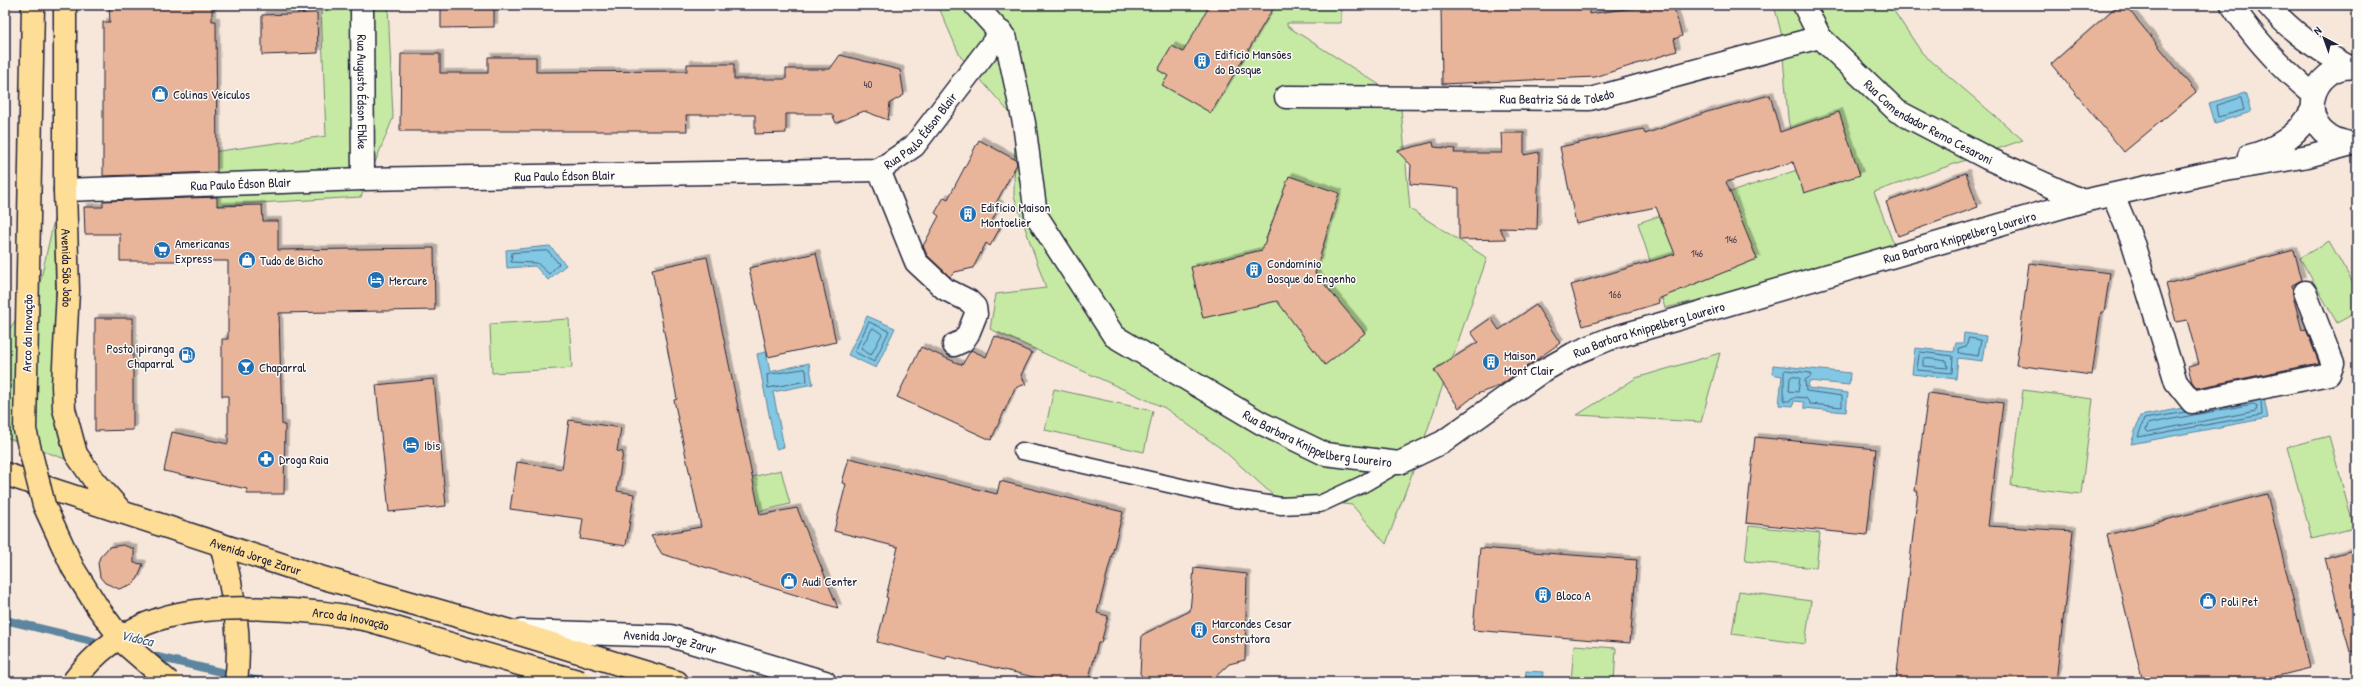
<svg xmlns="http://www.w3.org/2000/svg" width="2362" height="687" viewBox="0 0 2362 687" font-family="'Patrick Hand',sans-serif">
<defs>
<filter id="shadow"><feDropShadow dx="3.5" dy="-3.5" stdDeviation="0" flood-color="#0004"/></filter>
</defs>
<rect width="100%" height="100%" fill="#f7e7db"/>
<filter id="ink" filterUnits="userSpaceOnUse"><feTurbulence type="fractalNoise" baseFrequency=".025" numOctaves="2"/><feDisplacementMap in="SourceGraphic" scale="8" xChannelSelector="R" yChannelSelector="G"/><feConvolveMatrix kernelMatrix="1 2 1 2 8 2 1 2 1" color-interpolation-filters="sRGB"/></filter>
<g filter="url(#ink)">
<path fill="#c6eaa4" stroke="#748670" d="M 321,5 L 388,5 L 393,118 L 361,197 L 206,206 L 205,153 L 326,136 Z
M 899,5 L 1341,5 L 1341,23 L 1287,23 L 1287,26 L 1400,98 L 1410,209 L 1487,258 L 1417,460 L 1386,544 L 1352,505 L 1274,496 L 1223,450 L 1165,408 L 990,329 L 996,294 L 1046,288 L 1014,196 L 1015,119 L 960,56 L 940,10 Z
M 1774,5 L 1890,5 L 1922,53 L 2023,140 L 1874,192 L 1897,253 L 1665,308 L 1638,223 L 1797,170 L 1788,118 L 1781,32 Z
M 55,215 L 56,403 L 68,460 L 5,437 L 5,336 L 40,283 Z
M 2329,241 L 2357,290 L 2357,312 L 2337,323 L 2300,258 Z
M 569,319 L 572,368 L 492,373 L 490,324 Z
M 1720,353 L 1701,422 L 1577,415 L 1636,378 Z
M 1054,389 L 1153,411 L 1144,452 L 1045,430 Z
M 2023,390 L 2093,399 L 2081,494 L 2011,486 Z
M 2329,436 L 2354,528 L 2312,539 L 2287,447 Z
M 781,470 L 790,504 L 736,517 L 728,483 Z
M 1749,526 L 1820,533 L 1816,568 L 1745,561 Z
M 1739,591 L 1811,601 L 1805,644 L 1732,634 Z
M 1574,645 L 1616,648 L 1614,682 L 1571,682 Z"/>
<path fill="#82c7e3" stroke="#5c85a0" d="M 2245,93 L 2251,112 L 2215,123 L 2209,103 Z
M 550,246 L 566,265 L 548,280 L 535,266 L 507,268 L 506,250 Z
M 867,316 L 895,328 L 876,368 L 848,355 Z
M 1964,333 L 1986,336 L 1982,361 L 1958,358 L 1956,379 L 1912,374 L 1915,348 L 1954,352 L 1956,343 L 1963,343 Z
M 766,352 L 770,372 L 809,363 L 813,384 L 773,392 L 784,447 L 776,449 L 757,354 Z
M 1773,365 L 1850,373 L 1849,385 L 1809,381 L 1808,388 L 1848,393 L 1846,412 L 1804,408 L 1804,402 L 1794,401 L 1793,406 L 1779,405 L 1782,376 L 1772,374 Z
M 2263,393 L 2268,418 L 2131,444 L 2140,416 Z
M 1526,671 L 1543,672 L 1542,682 L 1525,682 Z"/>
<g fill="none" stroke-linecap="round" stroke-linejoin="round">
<path stroke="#48647e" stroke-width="1" d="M 2241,98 L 2244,110 L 2218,117 L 2216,106 Z
M 548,251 L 559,264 L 549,274 L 537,263 L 511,262 L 512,253 Z
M 869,322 L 889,331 L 874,362 L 855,352 Z
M 873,328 L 882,334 L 871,355 L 861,349 Z
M 1969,338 L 1981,340 L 1978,356 L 1959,353 L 1959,348 L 1966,346 Z
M 1920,352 L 1953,356 L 1952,373 L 1917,370 Z
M 1925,358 L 1947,361 L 1948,368 L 1923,366 L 1923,359 Z
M 804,369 L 806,370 L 807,381 L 768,388 L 767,375 Z
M 1786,370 L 1810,373 L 1811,376 L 1805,380 L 1806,391 L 1842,396 L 1842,407 L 1810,404 L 1806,398 L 1796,397 L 1789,401 L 1784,401 L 1784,372 Z
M 1793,376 L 1800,378 L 1798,392 L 1789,391 L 1790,378 Z
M 2254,404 L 2257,406 L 2256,411 L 2148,432 L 2146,430 L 2148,424 Z
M 2186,412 L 2144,419 L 2138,437 L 2262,415 L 2261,400"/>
<path stroke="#5c85a0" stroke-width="8" d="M 5,620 L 105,644
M 145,654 L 263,682"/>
</g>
<path fill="#e8b59a" stroke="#22223b" filter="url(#shadow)" d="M 109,5 L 212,5 L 212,21 L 216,21 L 217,172 L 103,176 L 103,22 L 110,22 Z
M 441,5 L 494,5 L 494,27 L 441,28 Z
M 1210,5 L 1275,5 L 1211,113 L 1162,85 L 1168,76 L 1158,70 L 1172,46 L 1183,52 Z
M 1441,5 L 1589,5 L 1589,14 L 1641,7 L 1644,5 L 1673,5 L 1682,36 L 1674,39 L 1677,51 L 1595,77 L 1442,84 Z
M 2118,5 L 2125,5 L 2196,92 L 2124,152 L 2051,64 Z
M 317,13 L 318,53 L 262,55 L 262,15 Z
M 401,54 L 440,54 L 440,73 L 488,73 L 488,57 L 536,57 L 536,72 L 687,71 L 687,64 L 734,64 L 734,79 L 786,79 L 786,69 L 830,69 L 840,55 L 900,70 L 904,95 L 890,103 L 888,120 L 864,111 L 836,123 L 832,114 L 786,114 L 786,133 L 755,134 L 755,115 L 686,115 L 687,131 L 400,131 Z
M 1770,95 L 1780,132 L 1839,112 L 1860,175 L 1804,193 L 1793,162 L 1726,182 L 1757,259 L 1658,299 L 1659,303 L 1583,326 L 1571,285 L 1675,254 L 1656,207 L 1576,224 L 1560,147 L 1643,129 L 1645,134 L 1707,112 Z
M 1501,133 L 1524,133 L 1524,155 L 1539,152 L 1537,229 L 1499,228 L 1506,239 L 1459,240 L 1459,188 L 1410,184 L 1411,165 L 1397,151 L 1433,142 L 1434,147 L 1455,149 L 1454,153 L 1502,153 Z
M 979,140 L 1016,160 L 1017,164 L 996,203 L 1000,205 L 991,223 L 1000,228 L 990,246 L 986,243 L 973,268 L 955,272 L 950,277 L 927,255 L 923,246 L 939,216 L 935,213 L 944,197 L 948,199 Z
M 1966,173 L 1978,207 L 1898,236 L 1886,202 Z
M 1289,176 L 1339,193 L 1315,273 L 1365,333 L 1325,365 L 1277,301 L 1203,318 L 1191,267 L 1262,250 Z
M 217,197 L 217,206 L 262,205 L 263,221 L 278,221 L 278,250 L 434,248 L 435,310 L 279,313 L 282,425 L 285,425 L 284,494 L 247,494 L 247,489 L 164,471 L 172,432 L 228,444 L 228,396 L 222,396 L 222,339 L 228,339 L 228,261 L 120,261 L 120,234 L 85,234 L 84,207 L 103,207 L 103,201 Z
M 2294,250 L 2302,280 L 2292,285 L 2293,296 L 2302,330 L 2306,329 L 2319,363 L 2197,388 L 2192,382 L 2188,367 L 2199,364 L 2187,320 L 2176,322 L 2166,284 Z
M 816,253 L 836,342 L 768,357 L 749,268 Z
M 707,257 L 760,515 L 797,508 L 838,608 L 662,554 L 651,536 L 701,527 L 674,400 L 677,399 L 652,269 Z
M 2029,263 L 2110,273 L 2104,312 L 2101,312 L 2092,375 L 2016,365 Z
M 1536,305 L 1560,343 L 1499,386 L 1477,394 L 1459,408 L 1434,370 L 1478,342 L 1471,332 L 1491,318 L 1499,330 Z
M 95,318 L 133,318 L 133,430 L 95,431 Z
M 995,336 L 1032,353 L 1021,375 L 1026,384 L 1015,388 L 991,440 L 897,397 L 921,347 L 962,365 L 971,350 L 986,357 Z
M 434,379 L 446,506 L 389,512 L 376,385 Z
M 1928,393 L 2003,403 L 1988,526 L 2073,531 L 2056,682 L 1896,682 L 1918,491 L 1915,491 Z
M 569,420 L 621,428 L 617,451 L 623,452 L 617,491 L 634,494 L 626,546 L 580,539 L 583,519 L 510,509 L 517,462 L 562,469 Z
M 1755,437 L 1876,449 L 1867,535 L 1746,523 Z
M 849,458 L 997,494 L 1000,481 L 1123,512 L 1097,613 L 1108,616 L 1101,643 L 1098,643 L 1088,682 L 1054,682 L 947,656 L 946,659 L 877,642 L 888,598 L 886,597 L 898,547 L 834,531 L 846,484 L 842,483 Z
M 2267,494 L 2310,668 L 2254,682 L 2143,682 L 2107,535 Z
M 123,545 L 134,549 L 134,563 L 143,564 L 138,578 L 133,584 L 119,589 L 105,583 L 100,577 L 98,563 L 100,557 L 109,547 Z
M 1480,548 L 1637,560 L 1630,643 L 1473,630 Z
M 2357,549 L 2357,651 L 2350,652 L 2325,558 Z
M 1194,568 L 1247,574 L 1245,660 L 1229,664 L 1210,682 L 1148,682 L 1140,674 L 1142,635 L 1190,611 Z"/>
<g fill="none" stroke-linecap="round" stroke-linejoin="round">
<g stroke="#22223b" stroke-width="19">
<path id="service" d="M 1022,451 L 1230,498 L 1281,506 L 1320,504 L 1363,484 L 1399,463"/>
</g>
<g stroke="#22223b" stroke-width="25">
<g id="minor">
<path id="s1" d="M 362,5 L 363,179"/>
<path id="s2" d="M 975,5 L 1006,39 L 1024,123 L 1036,215 L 1114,336 L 1261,423 L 1325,454 L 1399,463 L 1443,442 L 1541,372 L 1573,354 L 1609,339 L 2083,201 L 2214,172 L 2308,156 L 2352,144"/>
<path id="s3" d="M 1804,5 L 1820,37 L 1897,111 L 1987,158 L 2083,201"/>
<path id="s4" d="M 1286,97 L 1590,99 L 1820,37"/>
<path d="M 2249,156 C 2276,149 2299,135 2312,110"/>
<path d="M 879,170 L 916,262 L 945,289 L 969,301 L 975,307 L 976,314 L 968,334 L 963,341 L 954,345"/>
<path id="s5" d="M 65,190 L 363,179 L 879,170 L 914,146 L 1001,32"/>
<path d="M 2113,195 L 2132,240 L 2176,382 L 2192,402 L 2329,374 L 2333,364 L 2305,292"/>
<path id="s6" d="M 521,631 L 671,636 L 825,682"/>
</g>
</g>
<g stroke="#22223b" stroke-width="25">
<path id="tertiary" d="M 2232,5 C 2255,40 2281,68 2314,95
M 2268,5 C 2291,32 2318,50 2349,67
M 2357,68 C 2308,62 2295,131 2342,141 C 2348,143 2351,144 2357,142"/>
</g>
<g stroke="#22223b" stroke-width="25">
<g id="primary">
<path id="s7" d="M 65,5 L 65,190 L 68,291 L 63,385 L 64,409 L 76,454 L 94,480 L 122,512"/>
<path id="s8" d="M 5,474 L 320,577 L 510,631 L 677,682"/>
<path d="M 221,545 C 233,589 242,636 236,682"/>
</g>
</g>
<use href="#service" stroke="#fdfcf7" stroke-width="16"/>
<use href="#minor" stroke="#fdfcf7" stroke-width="22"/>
<use href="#tertiary" stroke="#fdfcf7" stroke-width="22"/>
<use href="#primary" stroke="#fedd96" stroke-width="22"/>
<g stroke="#22223b" stroke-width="25" stroke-linecap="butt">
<g id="primary-bridge">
<path d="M 33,6 L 25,430 L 44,505 L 73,568 L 98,608 L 125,644 L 169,682"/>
<path id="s9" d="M 73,682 C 122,615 190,605 268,609 C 302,610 334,613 368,620 L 581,682"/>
</g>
</g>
<use href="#primary-bridge" stroke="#fedd96" stroke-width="22"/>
</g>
</g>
<defs>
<g id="building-disc" transform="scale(0.9)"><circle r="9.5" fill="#1f6fb2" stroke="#fdfcf7"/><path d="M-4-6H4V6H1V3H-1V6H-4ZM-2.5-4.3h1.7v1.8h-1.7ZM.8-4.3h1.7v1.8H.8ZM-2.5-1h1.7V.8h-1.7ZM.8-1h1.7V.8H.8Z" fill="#fff"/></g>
<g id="shop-disc" transform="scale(0.9)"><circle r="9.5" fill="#1f6fb2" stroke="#fdfcf7"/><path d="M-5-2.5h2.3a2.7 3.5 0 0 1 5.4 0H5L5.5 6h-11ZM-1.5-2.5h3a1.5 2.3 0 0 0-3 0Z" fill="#fff"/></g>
<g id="supermarket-disc" transform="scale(0.9)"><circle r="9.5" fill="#1f6fb2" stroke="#fdfcf7"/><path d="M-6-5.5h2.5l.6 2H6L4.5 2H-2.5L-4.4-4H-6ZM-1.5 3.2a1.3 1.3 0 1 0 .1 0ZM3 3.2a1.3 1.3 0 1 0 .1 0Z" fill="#fff"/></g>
<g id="hotel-disc" transform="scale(0.9)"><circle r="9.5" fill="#1f6fb2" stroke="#fdfcf7"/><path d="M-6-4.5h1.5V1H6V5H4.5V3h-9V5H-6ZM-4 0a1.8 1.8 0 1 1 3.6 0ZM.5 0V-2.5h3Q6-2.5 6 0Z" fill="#fff"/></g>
<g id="fuel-disc" transform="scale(0.9)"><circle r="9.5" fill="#1f6fb2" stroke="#fdfcf7"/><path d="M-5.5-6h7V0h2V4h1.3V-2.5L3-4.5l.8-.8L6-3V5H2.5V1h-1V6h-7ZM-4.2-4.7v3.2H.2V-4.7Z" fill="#fff"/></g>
<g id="bar-disc" transform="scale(0.9)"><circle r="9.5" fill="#1f6fb2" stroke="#fdfcf7"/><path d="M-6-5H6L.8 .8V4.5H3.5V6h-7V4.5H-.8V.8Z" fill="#fff"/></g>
<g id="pharmacy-disc" transform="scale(0.9)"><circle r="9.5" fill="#1f6fb2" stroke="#fdfcf7"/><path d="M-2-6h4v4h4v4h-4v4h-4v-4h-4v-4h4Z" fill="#fff"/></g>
</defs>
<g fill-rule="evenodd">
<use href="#building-disc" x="1202" y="61"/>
<use href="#shop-disc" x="160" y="94"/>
<use href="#building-disc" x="968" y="214"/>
<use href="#supermarket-disc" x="162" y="250"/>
<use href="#shop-disc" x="247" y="260"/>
<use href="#building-disc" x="1254" y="270"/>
<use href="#hotel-disc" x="376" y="280"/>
<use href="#fuel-disc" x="187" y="355"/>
<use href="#building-disc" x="1491" y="362"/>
<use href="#bar-disc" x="246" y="367"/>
<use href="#hotel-disc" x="411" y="445"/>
<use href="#pharmacy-disc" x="266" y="459"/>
<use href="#shop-disc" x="789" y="581"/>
<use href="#building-disc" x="1543" y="595"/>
<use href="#shop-disc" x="2208" y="601"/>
<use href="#building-disc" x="1199" y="630"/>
</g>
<g text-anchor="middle" stroke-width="3" stroke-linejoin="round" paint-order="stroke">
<g font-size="11" fill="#544753">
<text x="868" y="88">40</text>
<text x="1731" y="243">146</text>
<text x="1697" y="257">146</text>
<text x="1615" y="298">166</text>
</g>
<g font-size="13" fill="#22223b" stroke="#fdfcf7" text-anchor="start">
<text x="1215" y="59">Edifício Mansões<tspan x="1215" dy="15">do Bosque</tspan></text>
<text x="173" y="99">Colinas Veículos</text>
<text x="981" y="212">Edifício Maison<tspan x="981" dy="15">Montoelier</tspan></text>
<text x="175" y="248">Americanas<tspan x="175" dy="15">Express</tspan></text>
<text x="260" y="265">Tudo de Bicho</text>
<text x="1267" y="268">Condomínio<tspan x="1267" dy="15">Bosque do Engenho</tspan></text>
<text x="389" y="285">Mercure</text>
<text x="174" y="353" text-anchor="end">Posto ipiranga<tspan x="174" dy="15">Chaparral</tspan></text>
<text x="1504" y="360">Maison<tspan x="1504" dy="15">Mont Clair</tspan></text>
<text x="259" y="372">Chaparral</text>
<text x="424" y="450">Ibis</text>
<text x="279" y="464">Droga Raia</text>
<text x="802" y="586">Audi Center</text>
<text x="1556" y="600">Bloco A</text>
<text x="2221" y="606">Poli Pet</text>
<text x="1212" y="628">Marcondes Cesar<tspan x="1212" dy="15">Construtora</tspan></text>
</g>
<g font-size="13" fill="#22223b" stroke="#fdfcf7">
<text dy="5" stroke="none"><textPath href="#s1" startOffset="87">Rua Augusto Édson Ehlke</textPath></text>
<text dy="5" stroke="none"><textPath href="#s4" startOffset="271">Rua Beatriz Sá de Toledo</textPath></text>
<text dy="5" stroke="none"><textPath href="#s3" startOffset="175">Rua Comendador Remo Cesaroni</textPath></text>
<text dy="5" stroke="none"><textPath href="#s5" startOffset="872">Rua Paulo Édson Blair</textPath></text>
<text dy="5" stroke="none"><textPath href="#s5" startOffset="500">Rua Paulo Édson Blair</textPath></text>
<text dy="5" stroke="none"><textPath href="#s5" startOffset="176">Rua Paulo Édson Blair</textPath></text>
<text dy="5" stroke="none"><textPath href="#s2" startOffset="1295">Rua Barbara Knippelberg Loureiro</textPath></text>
<text dy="5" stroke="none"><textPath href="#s7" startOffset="263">Avenida São João</textPath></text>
<text dy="5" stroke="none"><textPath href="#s2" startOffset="971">Rua Barbara Knippelberg Loureiro</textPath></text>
<text transform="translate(27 333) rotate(-89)" y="5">Arco da Inovação</text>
<text dy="5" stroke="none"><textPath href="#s2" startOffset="599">Rua Barbara Knippelberg Loureiro</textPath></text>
<text dy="5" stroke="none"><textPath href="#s8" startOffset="264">Avenida Jorge Zarur</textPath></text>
<text dy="5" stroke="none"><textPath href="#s9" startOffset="302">Arco da Inovação</textPath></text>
<text dy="5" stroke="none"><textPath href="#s6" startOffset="150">Avenida Jorge Zarur</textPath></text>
</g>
<g font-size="14" font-style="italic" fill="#445c76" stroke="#fdfcf7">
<text transform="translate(137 638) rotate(13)" y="5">Vidoca</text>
</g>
</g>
<rect width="2362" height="687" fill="none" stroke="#fdfcf7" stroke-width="20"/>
<rect x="10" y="10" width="2342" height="667" fill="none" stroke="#22223b" stroke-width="1.5" filter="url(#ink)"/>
<g transform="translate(2324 38) rotate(319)" stroke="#fdfcf7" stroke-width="3" paint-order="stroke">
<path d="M0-3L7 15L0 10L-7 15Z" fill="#22223b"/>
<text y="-6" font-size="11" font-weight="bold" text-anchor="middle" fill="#22223b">N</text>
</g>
</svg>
